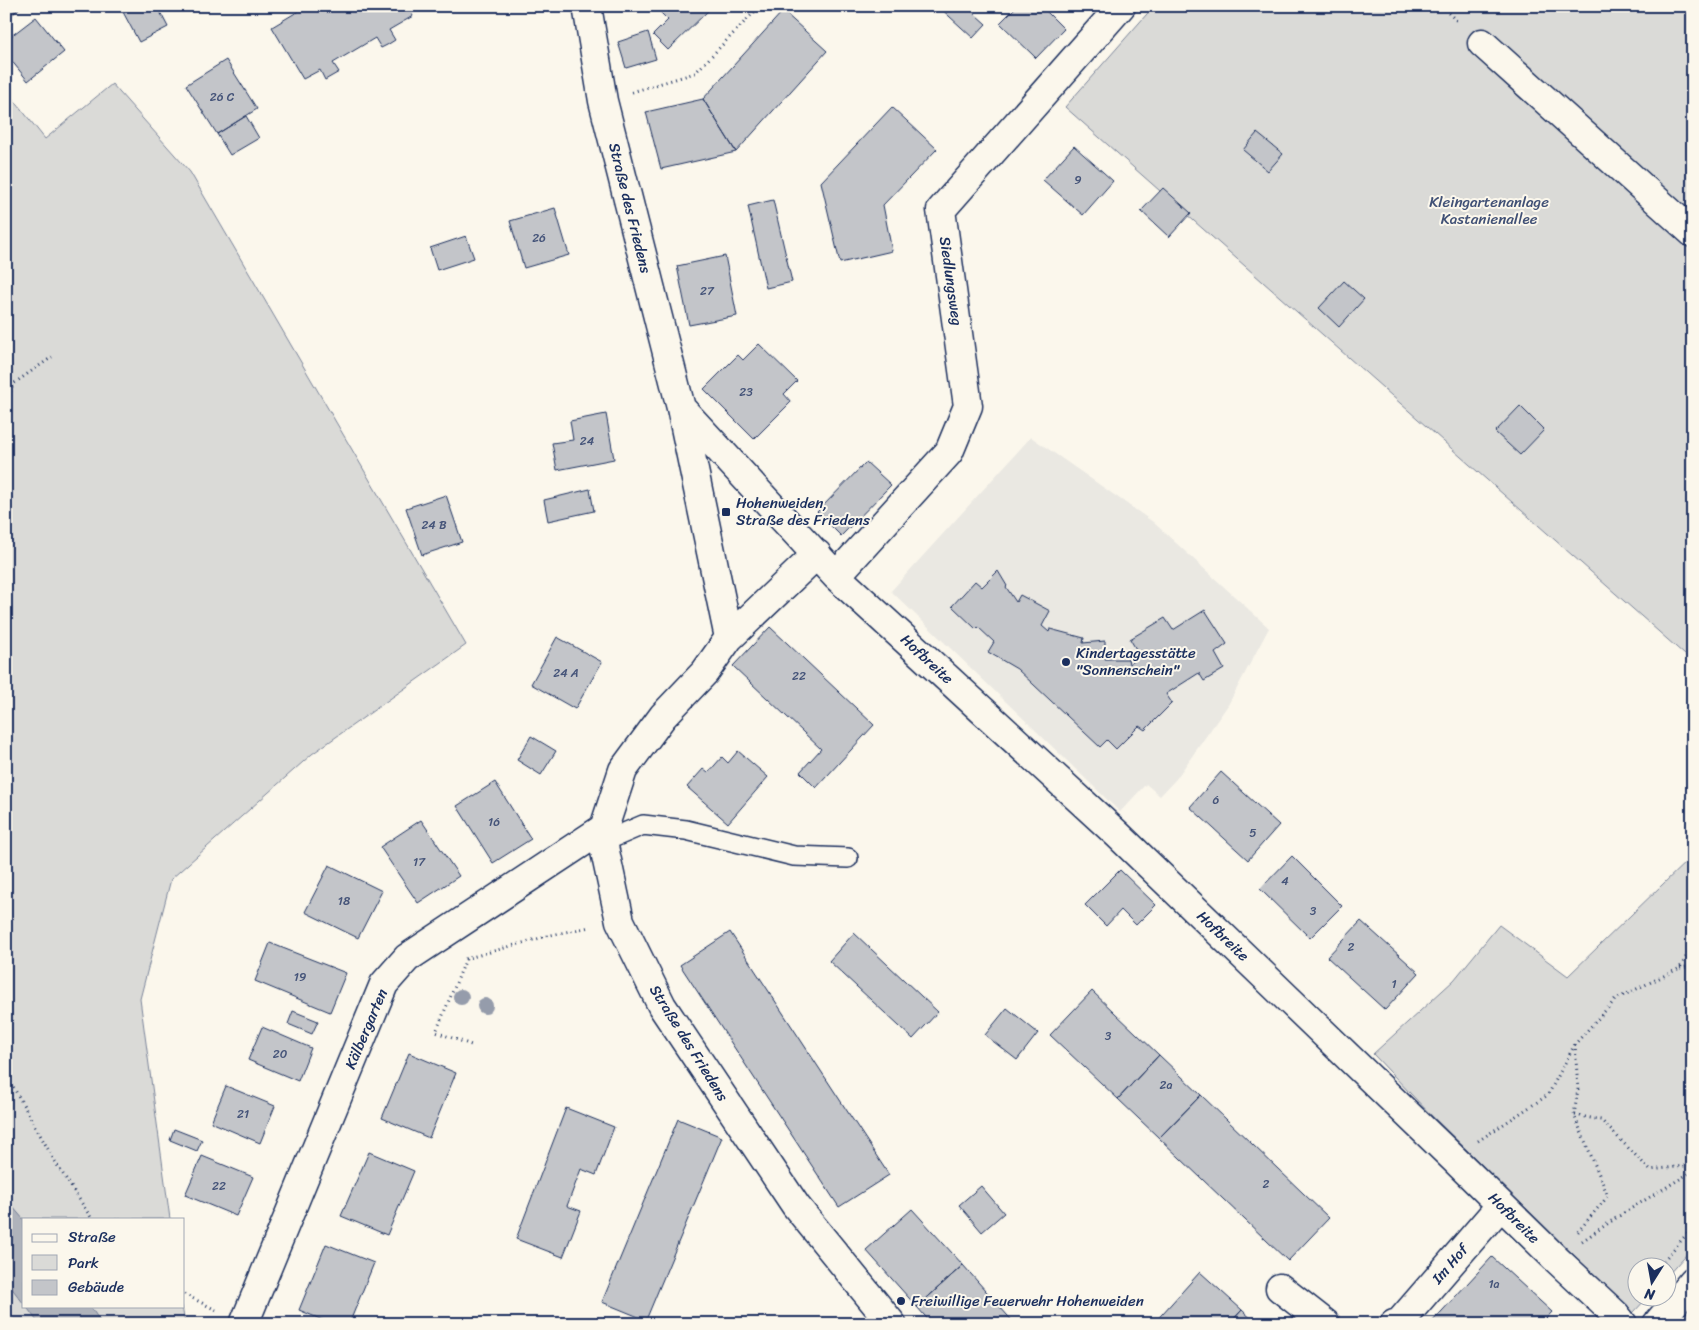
<svg xmlns="http://www.w3.org/2000/svg" width="1699" height="1330" viewBox="0 0 1699 1330" font-family="Sriracha,sans-serif">
<rect width="100%" height="100%" fill="#fbf7ec"/>
<filter id="ink" filterUnits="userSpaceOnUse"><feTurbulence type="fractalNoise" baseFrequency=".02" numOctaves="2"/><feDisplacementMap in="SourceGraphic" scale="10" xChannelSelector="R" yChannelSelector="G"/><feConvolveMatrix kernelMatrix="1 2 1 2 8 2 1 2 1" color-interpolation-filters="sRGB"/></filter>
<g filter="url(#ink)">
<path fill="#eae8e2" d="M 1031,437 L 1153,522 L 1269,628 L 1228,705 L 1176,779 L 1160,796 L 1146,784 L 1120,812 L 891,591 Z"/>
<path fill="#dadad7" stroke="#7a849a" d="M 1154,6 L 1693,6 L 1693,662 L 1065,107 Z
M 112,84 L 190,172 L 466,645 L 312,754 L 171,879 L 140,999 L 170,1219 L 24,1219 L 24,1306 L 182,1306 L 185,1324 L 6,1324 L 6,90 L 45,139 Z
M 1693,855 L 1693,1247 L 1667,1276 L 1666,1268 L 1636,1268 L 1636,1298 L 1647,1298 L 1633,1313 L 1429,1113 L 1373,1054 L 1454,980 L 1499,925 L 1568,976 Z"/>
<path fill="#afb3bb" stroke="#747e96" d="M 6,1199 L 24,1220 L 24,1304 L 6,1281 Z
M 26,1306 L 90,1306 L 102,1324 L 39,1324 Z"/>
<path fill="#c3c5c9" stroke="#1b2f5e" d="M 6,6 L 22,6 L 6,20 Z
M 134,6 L 157,6 L 168,27 L 139,42 L 123,12 Z
M 307,6 L 408,6 L 413,16 L 389,30 L 395,40 L 387,45 L 381,48 L 375,38 L 333,63 L 339,72 L 325,80 L 320,70 L 303,79 L 272,27 Z
M 654,6 L 713,6 L 668,50 L 653,35 L 668,20 Z
M 938,6 L 966,6 L 986,24 L 973,38 Z
M 1017,6 L 1041,6 L 1064,29 L 1036,58 L 1000,23 Z
M 783,11 L 827,51 L 736,152 L 703,99 Z
M 36,17 L 64,52 L 28,81 L 6,54 L 6,40 Z
M 648,32 L 656,59 L 626,68 L 618,42 Z
M 226,60 L 257,109 L 217,134 L 186,85 Z
M 703,99 L 736,152 L 661,169 L 646,112 Z
M 892,107 L 937,149 L 883,205 L 892,251 L 840,263 L 821,182 Z
M 246,116 L 259,138 L 230,155 L 217,134 Z
M 1257,133 L 1283,154 L 1268,171 L 1243,150 Z
M 1074,146 L 1113,181 L 1083,215 L 1043,180 Z
M 1163,188 L 1191,213 L 1169,237 L 1141,211 Z
M 773,200 L 792,282 L 766,288 L 748,206 Z
M 555,208 L 569,255 L 524,268 L 510,221 Z
M 466,236 L 474,258 L 437,270 L 430,248 Z
M 725,256 L 737,316 L 689,325 L 677,266 Z
M 1344,281 L 1364,299 L 1339,327 L 1319,308 Z
M 759,344 L 797,381 L 784,394 L 791,402 L 754,439 L 704,389 L 738,355 L 743,360 Z
M 1520,406 L 1544,430 L 1520,455 L 1495,432 Z
M 606,414 L 614,459 L 557,470 L 552,443 L 573,440 L 570,421 Z
M 866,462 L 891,485 L 841,536 L 817,512 Z
M 590,489 L 594,511 L 548,521 L 544,500 Z
M 446,495 L 462,542 L 422,555 L 406,508 Z
M 998,571 L 1007,586 L 1006,587 L 1016,602 L 1020,595 L 1050,611 L 1042,626 L 1049,632 L 1050,629 L 1084,638 L 1083,643 L 1105,641 L 1105,659 L 1128,659 L 1129,664 L 1140,656 L 1130,639 L 1165,618 L 1173,630 L 1205,610 L 1227,644 L 1215,653 L 1224,669 L 1204,681 L 1199,673 L 1166,694 L 1172,703 L 1145,730 L 1139,726 L 1116,749 L 1107,740 L 1100,747 L 1017,669 L 988,652 L 994,642 L 978,627 L 976,629 L 952,606 L 975,581 L 982,587 Z
M 770,627 L 874,725 L 816,788 L 800,772 L 821,749 L 733,666 Z
M 557,637 L 602,662 L 575,709 L 531,684 Z
M 531,736 L 556,751 L 541,775 L 517,760 Z
M 738,751 L 768,777 L 728,823 L 687,787 L 703,769 L 708,773 L 722,757 L 728,763 Z
M 1221,772 L 1279,825 L 1248,860 L 1190,807 Z
M 495,782 L 531,839 L 493,863 L 457,806 Z
M 421,820 L 459,876 L 418,903 L 380,847 Z
M 1292,856 L 1342,906 L 1310,938 L 1260,889 Z
M 329,865 L 382,891 L 358,938 L 305,912 Z
M 1120,870 L 1156,905 L 1136,925 L 1121,910 L 1106,926 L 1085,905 Z
M 1361,921 L 1419,973 L 1385,1010 L 1327,957 Z
M 730,932 L 889,1175 L 839,1207 L 680,965 Z
M 854,933 L 938,1012 L 913,1039 L 829,961 Z
M 270,943 L 346,973 L 330,1012 L 255,981 Z
M 1092,991 L 1159,1055 L 1118,1099 L 1050,1035 Z
M 1007,1008 L 1038,1033 L 1017,1060 L 985,1035 Z
M 293,1011 L 318,1021 L 312,1034 L 288,1024 Z
M 262,1027 L 311,1048 L 298,1081 L 248,1060 Z
M 409,1053 L 456,1073 L 429,1138 L 382,1118 Z
M 1159,1055 L 1201,1095 L 1159,1138 L 1118,1099 Z
M 226,1086 L 275,1106 L 260,1143 L 211,1122 Z
M 1201,1095 L 1329,1218 L 1288,1261 L 1159,1138 Z
M 566,1108 L 614,1127 L 596,1175 L 581,1169 L 567,1206 L 581,1211 L 563,1257 L 516,1239 Z
M 678,1119 L 722,1137 L 646,1320 L 602,1302 Z
M 174,1129 L 202,1140 L 197,1151 L 170,1140 Z
M 369,1152 L 414,1171 L 387,1235 L 341,1216 Z
M 202,1156 L 253,1177 L 236,1216 L 185,1195 Z
M 981,1186 L 1004,1213 L 982,1232 L 959,1205 Z
M 912,1209 L 963,1265 L 917,1307 L 866,1250 Z
M 326,1244 L 374,1263 L 349,1324 L 332,1324 L 299,1310 Z
M 1492,1257 L 1552,1312 L 1541,1324 L 1430,1324 Z
M 963,1265 L 1015,1324 L 932,1324 L 917,1307 Z
M 1200,1272 L 1242,1310 L 1229,1324 L 1153,1324 Z
M 1242,1310 L 1257,1324 L 1229,1324 Z"/>
<g fill="none" stroke-linecap="round" stroke-linejoin="round">
<g stroke="#1b2f5e" stroke-width="22">
<path id="lane" d="M 603,842 L 643,825 L 686,830 L 794,856 L 848,858"/>
</g>
<g stroke="#1b2f5e" stroke-width="31">
<path id="street" d="M 587,6 L 603,101 L 681,408 L 729,638 L 705,672 L 663,716 L 623,770 L 604,828 L 603,842 L 620,921 L 662,1006 L 796,1206 L 892,1324
M 1482,43 L 1693,233
M 681,408 L 836,576 L 1117,834 L 1453,1158 L 1556,1259 L 1616,1315 L 1623,1324
M 836,576 L 949,452 L 968,406 L 941,210 L 1121,6
M 729,638 L 817,554
M 1280,1288 L 1326,1324
M 244,1324 L 384,984 L 407,958 L 604,828
M 1394,1324 L 1400,1322 L 1501,1205
M 1657,1324 L 1693,1281"/>
</g>
<path stroke="#1b2f5e" stroke-width="3" stroke-dasharray="1 4" stroke-linecap="butt" d="M 1441,6 L 1459,23
M 632,92 L 695,73 L 760,6
M 6,406 L 13,384 L 52,357
M 465,959 L 551,935 L 590,927
M 466,959 L 436,1032 L 474,1046
M 1680,968 L 1693,966
M 1575,1044 L 1578,1089 L 1574,1115 L 1608,1196 L 1576,1234
M 6,1074 L 57,1165 L 92,1219
M 1575,1115 L 1601,1120 L 1650,1170 L 1693,1165
M 1478,1141 L 1548,1095 L 1575,1044 L 1616,999 L 1680,968 L 1693,944
M 1582,1241 L 1622,1214 L 1693,1171
M 1657,1268 L 1693,1227
M 184,1294 L 216,1310"/>
<use href="#lane" stroke="#fbf7ec" stroke-width="19"/>
<use href="#street" stroke="#fbf7ec" stroke-width="28"/>
</g>
<g fill="#959cab">
<circle cx="461" cy="997" r="8"/>
<circle cx="485" cy="1006" r="8"/>
</g>
</g>
<g fill="#1b2f5e" stroke="#fbf7ec" stroke-width="2">
<rect x="721" y="507" width="10" height="10" rx="2.5"/>
<circle cx="1066" cy="662" r="5"/>
<circle cx="901" cy="1301" r="5"/>
</g>
<g text-anchor="middle" stroke-width="4" stroke-linejoin="round" paint-order="stroke">
<g font-size="12" fill="#455479">
<text x="222" y="101">26 C</text>
<text x="1078" y="184">9</text>
<text x="539" y="242">26</text>
<text x="707" y="295">27</text>
<text x="746" y="396">23</text>
<text x="587" y="445">24</text>
<text x="434" y="529">24 B</text>
<text x="566" y="677">24 A</text>
<text x="799" y="680">22</text>
<text x="1216" y="804">6</text>
<text x="494" y="826">16</text>
<text x="1253" y="837">5</text>
<text x="419" y="866">17</text>
<text x="1285" y="885">4</text>
<text x="344" y="905">18</text>
<text x="1313" y="915">3</text>
<text x="1351" y="951">2</text>
<text x="300" y="981">19</text>
<text x="1394" y="988">1</text>
<text x="1108" y="1040">3</text>
<text x="280" y="1058">20</text>
<text x="1166" y="1089">2a</text>
<text x="243" y="1118">21</text>
<text x="1266" y="1188">2</text>
<text x="219" y="1190">22</text>
<text x="1494" y="1288">1a</text>
</g>
<g font-size="15" fill="#415176" stroke="#fbf7ec">
<text x="1489" y="207">Kleingartenanlage<tspan x="1489" dy="17">Kastanienallee</tspan></text>
</g>
<g font-size="15" fill="#1b2f5e" stroke="#fbf7ec">
<text transform="translate(630 208) rotate(76)" y="5">Straße des Friedens</text>
<text transform="translate(951 281) rotate(82)" y="5">Siedlungsweg</text>
<text transform="translate(927 659) rotate(43)" y="5">Hofbreite</text>
<text transform="translate(1223 936) rotate(44)" y="5">Hofbreite</text>
<text transform="translate(366 1029) rotate(-67)" y="5">Kälbergarten</text>
<text transform="translate(689 1043) rotate(58)" y="5">Straße des Friedens</text>
<text transform="translate(1514 1218) rotate(45)" y="5">Hofbreite</text>
<text transform="translate(1450 1264) rotate(-49)" y="5">Im Hof</text>
</g>
<g font-size="15" fill="#1b2f5e" stroke="#fbf7ec" text-anchor="start">
<text x="736" y="508">Hohenweiden,<tspan x="736" dy="17">Straße des Friedens</tspan></text>
<text x="1076" y="658">Kindertagesstätte<tspan x="1076" dy="17">"Sonnenschein"</tspan></text>
<text x="911" y="1306">Freiwillige Feuerwehr Hohenweiden</text>
</g>
</g>
<rect width="1699" height="1330" fill="none" stroke="#fbf7ec" stroke-width="25"/>
<rect x="12" y="12" width="1674" height="1305" fill="none" stroke="#1b2f5e" stroke-width="2" filter="url(#ink)"/>
<rect x="22" y="1218" width="162" height="90" fill="#fbf7ec" stroke="#a1a7b3"/>
<rect x="32" y="1234" width="25" height="8" fill="#fbf7ec" stroke="#a1a7b3"/>
<text x="68" y="1242" font-size="15" fill="#1b2f5e">Straße</text>
<rect x="32" y="1255" width="25" height="15" fill="#dadad7" stroke="#a1a7b3"/>
<text x="68" y="1268" font-size="15" fill="#1b2f5e">Park</text>
<rect x="32" y="1280" width="25" height="15" fill="#c3c5c9" stroke="#a1a7b3"/>
<text x="68" y="1292" font-size="15" fill="#1b2f5e">Gebäude</text>
<g transform="translate(1652 1282) rotate(191)"><circle r="24" fill="#fbf7ec" stroke="#a1a7b3"/>
<path d="M0-4L9 19L0 12L-9 19Z" fill="#1b2f5e"/>
<text y="-8" font-size="14" font-weight="bold" text-anchor="middle" fill="#1b2f5e">N</text>
</g>
</svg>
